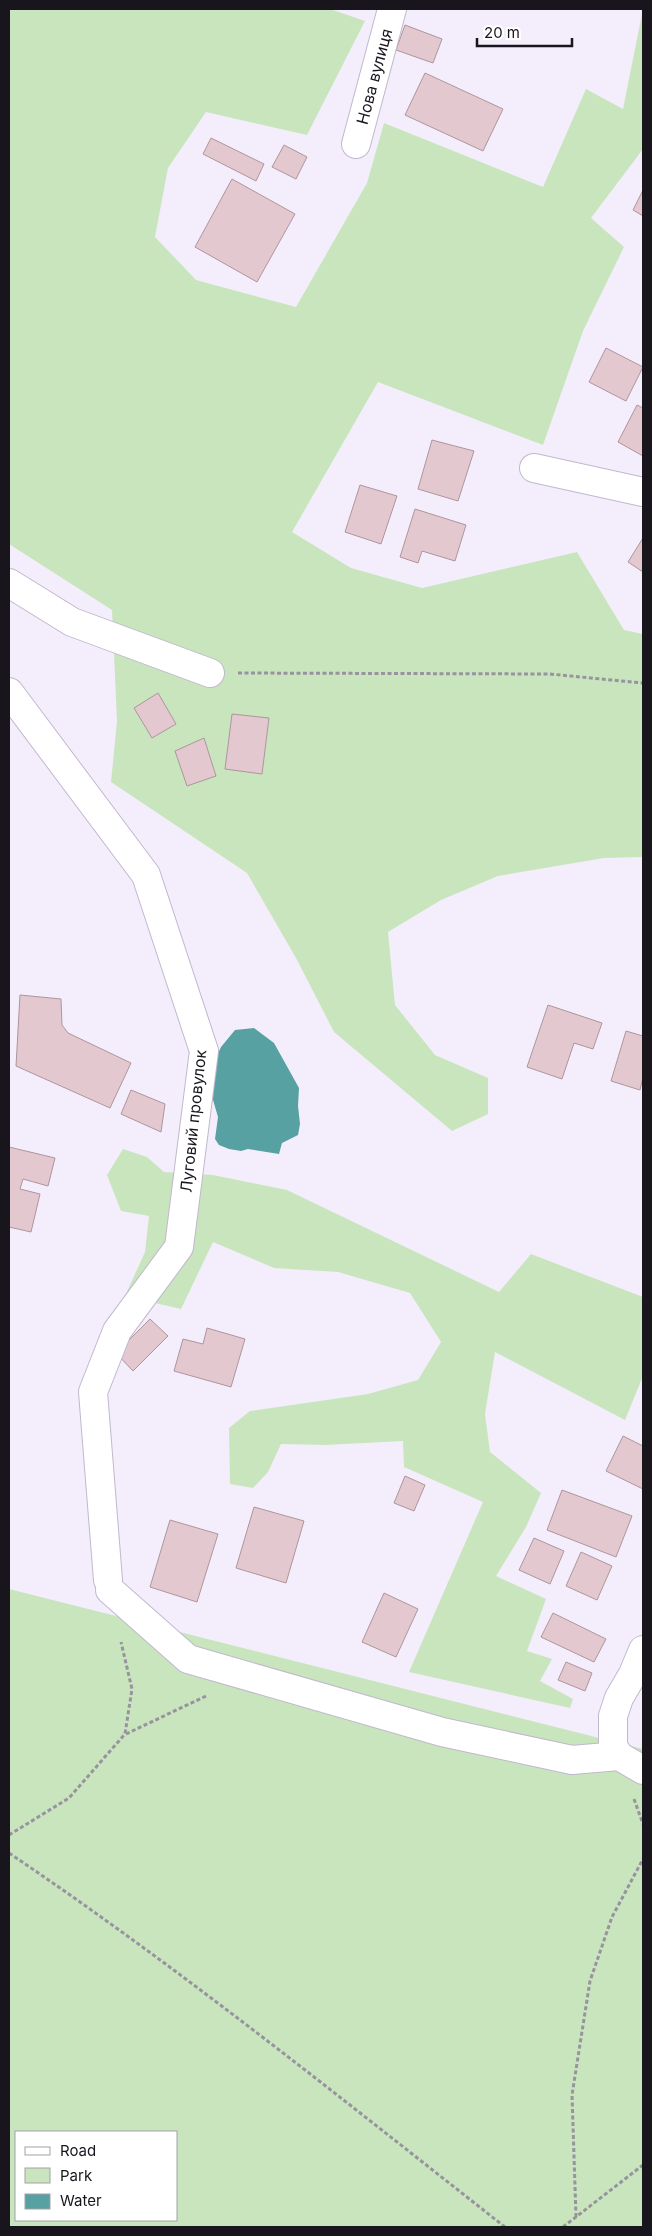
<svg xmlns="http://www.w3.org/2000/svg" width="652" height="2236" viewBox="0 0 652 2236" font-family="Inter,sans-serif">
<rect width="100%" height="100%" fill="#f4eefc"/>
<path fill="#c9e5be" fill-rule="evenodd" d="M 9,9 L 330,9 L 365,21 L 307,135 L 206,112 L 168,168 L 155,237 L 196,280 L 296,307 L 367,183 L 384,123 L 543,187 L 586,89 L 623,109 L 643,9 L 643,149 L 591,218 L 624,247 L 583,331 L 543,445 L 378,382 L 292,532 L 351,568 L 422,588 L 577,552 L 624,630 L 643,634 L 643,857 L 604,858 L 498,876 L 441,900 L 388,932 L 395,1005 L 435,1055 L 488,1078 L 488,1114 L 452,1131 L 334,1032 L 296,958 L 247,873 L 111,782 L 117,721 L 112,610 L 9,544 Z
M 123,1149 L 147,1157 L 164,1172 L 213,1175 L 287,1190 L 499,1292 L 531,1254 L 643,1297 L 643,1376 L 625,1420 L 495,1352 L 485,1414 L 490,1452 L 541,1493 L 526,1527 L 496,1576 L 546,1599 L 527,1651 L 552,1659 L 540,1681 L 573,1699 L 570,1708 L 409,1672 L 483,1502 L 404,1467 L 403,1441 L 325,1445 L 281,1444 L 268,1472 L 253,1488 L 230,1484 L 229,1428 L 250,1411 L 368,1394 L 418,1380 L 441,1342 L 410,1293 L 338,1272 L 274,1268 L 213,1242 L 181,1309 L 125,1296 L 145,1252 L 149,1216 L 121,1211 L 107,1175 Z
M 9,1589 L 643,1749 L 643,2227 L 9,2227 ZM 16,2132 L 176,2132 L 176,2220 L 16,2220 Z"/>
<path fill="#57a1a2" d="M 254,1028 L 274,1043 L 299,1088 L 298,1106 L 300,1124 L 298,1135 L 282,1143 L 279,1154 L 248,1149 L 241,1151 L 229,1149 L 219,1145 L 215,1139 L 218,1117 L 211,1093 L 215,1060 L 221,1047 L 235,1030 Z"/>
<path fill="#e3c8cf" stroke="#ae959c" d="M 405,25 L 442,39 L 433,63 L 396,50 Z
M 425,73 L 503,109 L 483,151 L 405,115 Z
M 211,138 L 264,164 L 256,181 L 203,154 Z
M 284,145 L 307,157 L 296,179 L 272,167 Z
M 232,179 L 295,214 L 257,282 L 195,247 Z
M 643,190 L 643,216 L 633,210 Z
M 606,348 L 643,367 L 626,401 L 589,382 Z
M 637,405 L 643,408 L 643,456 L 618,442 Z
M 432,440 L 474,451 L 458,501 L 418,489 Z
M 360,485 L 397,496 L 381,544 L 345,532 Z
M 415,509 L 466,525 L 455,561 L 422,551 L 418,563 L 400,557 Z
M 643,538 L 643,572 L 628,562 Z
M 158,693 L 176,724 L 152,738 L 134,708 Z
M 232,714 L 269,718 L 262,774 L 225,769 Z
M 204,738 L 216,776 L 187,786 L 175,751 Z
M 20,995 L 61,999 L 62,1025 L 68,1033 L 131,1063 L 110,1108 L 16,1066 Z
M 548,1005 L 602,1023 L 593,1049 L 574,1043 L 562,1079 L 527,1067 Z
M 626,1031 L 643,1036 L 643,1077 L 640,1090 L 611,1081 Z
M 131,1090 L 165,1104 L 161,1132 L 121,1114 Z
M 9,1147 L 55,1158 L 48,1186 L 23,1179 L 20,1189 L 40,1194 L 31,1232 L 9,1227 Z
M 150,1319 L 168,1336 L 133,1371 L 116,1353 Z
M 207,1328 L 245,1339 L 231,1387 L 174,1371 L 183,1339 L 203,1344 Z
M 623,1436 L 643,1446 L 643,1489 L 606,1471 Z
M 405,1476 L 425,1485 L 414,1511 L 394,1503 Z
M 562,1490 L 632,1516 L 616,1557 L 547,1530 Z
M 254,1507 L 304,1521 L 286,1583 L 236,1568 Z
M 170,1520 L 218,1534 L 197,1602 L 150,1587 Z
M 534,1538 L 564,1551 L 550,1584 L 519,1570 Z
M 581,1552 L 612,1566 L 597,1600 L 566,1586 Z
M 384,1593 L 418,1609 L 396,1657 L 362,1642 Z
M 553,1613 L 606,1639 L 594,1662 L 541,1637 Z
M 566,1662 L 592,1673 L 585,1691 L 558,1680 Z"/>
<g fill="none" stroke-linecap="round" stroke-linejoin="round">
<g stroke="#c1b8ce" stroke-width="30">
<g id="minor">
<path id="s1" d="M 356,144 L 392,9"/>
<path d="M 534,468 L 643,492"/>
<path d="M 9,583 L 72,622 L 210,673"/>
<path d="M 9,692 L 146,875 L 204,1051 L 179,1247 L 117,1331 L 93,1392 L 108,1580"/>
<path d="M 110,1590 L 188,1659 L 442,1732 L 572,1760 L 619,1756"/>
<path d="M 643,1650 L 633,1674 L 619,1698 L 613,1716 L 613,1746 L 619,1756 L 643,1770"/>
</g>
</g>
<path stroke="#98939e" stroke-width="3" stroke-dasharray="4 2.5" stroke-linecap="butt" d="M 238,673 L 550,674 L 643,683
M 126,1734 L 206,1696
M 634,1799 L 643,1824
M 9,1835 L 69,1798 L 125,1734 L 132,1689 L 121,1642
M 9,1853 C 181,1969 342,2099 505,2227
M 576,2217 L 572,2095 L 590,1981 L 612,1917 L 643,1859
M 563,2227 L 643,2165"/>
<use href="#minor" stroke="#fff" stroke-width="28"/>
</g>
<g text-anchor="middle" stroke-width="4" stroke-linejoin="round" paint-order="stroke">
<g font-size="16" fill="#19151d" stroke="#fff">
<text dy="6" stroke="none"><textPath href="#s1" startOffset="70">Нова вулиця</textPath></text>
<text transform="translate(193 1121) rotate(-84)" y="6">Луговий провулок</text>
</g>
</g>
<rect width="652" height="2236" fill="none" stroke="#19151d" stroke-width="20"/>
<rect x="15" y="2131" width="162" height="90" fill="#ffffff" stroke="#a3a1a5"/>
<rect x="25" y="2147" width="25" height="8" fill="#ffffff" stroke="#a3a1a5"/>
<text x="60" y="2156" font-size="15" fill="#19151d">Road</text>
<rect x="25" y="2168" width="25" height="15" fill="#c9e5be" stroke="#a3a1a5"/>
<text x="60" y="2181" font-size="15" fill="#19151d">Park</text>
<rect x="25" y="2194" width="25" height="15" fill="#57a1a2" stroke="#a3a1a5"/>
<text x="60" y="2206" font-size="15" fill="#19151d">Water</text>
<path d="M477 38v8h95v-8" fill="none" stroke="#19151d" stroke-width="2.5"/>
<text x="484" y="38" font-size="15" fill="#19151d" stroke="#ffffff" stroke-width="4" paint-order="stroke">20 m</text>
</svg>
